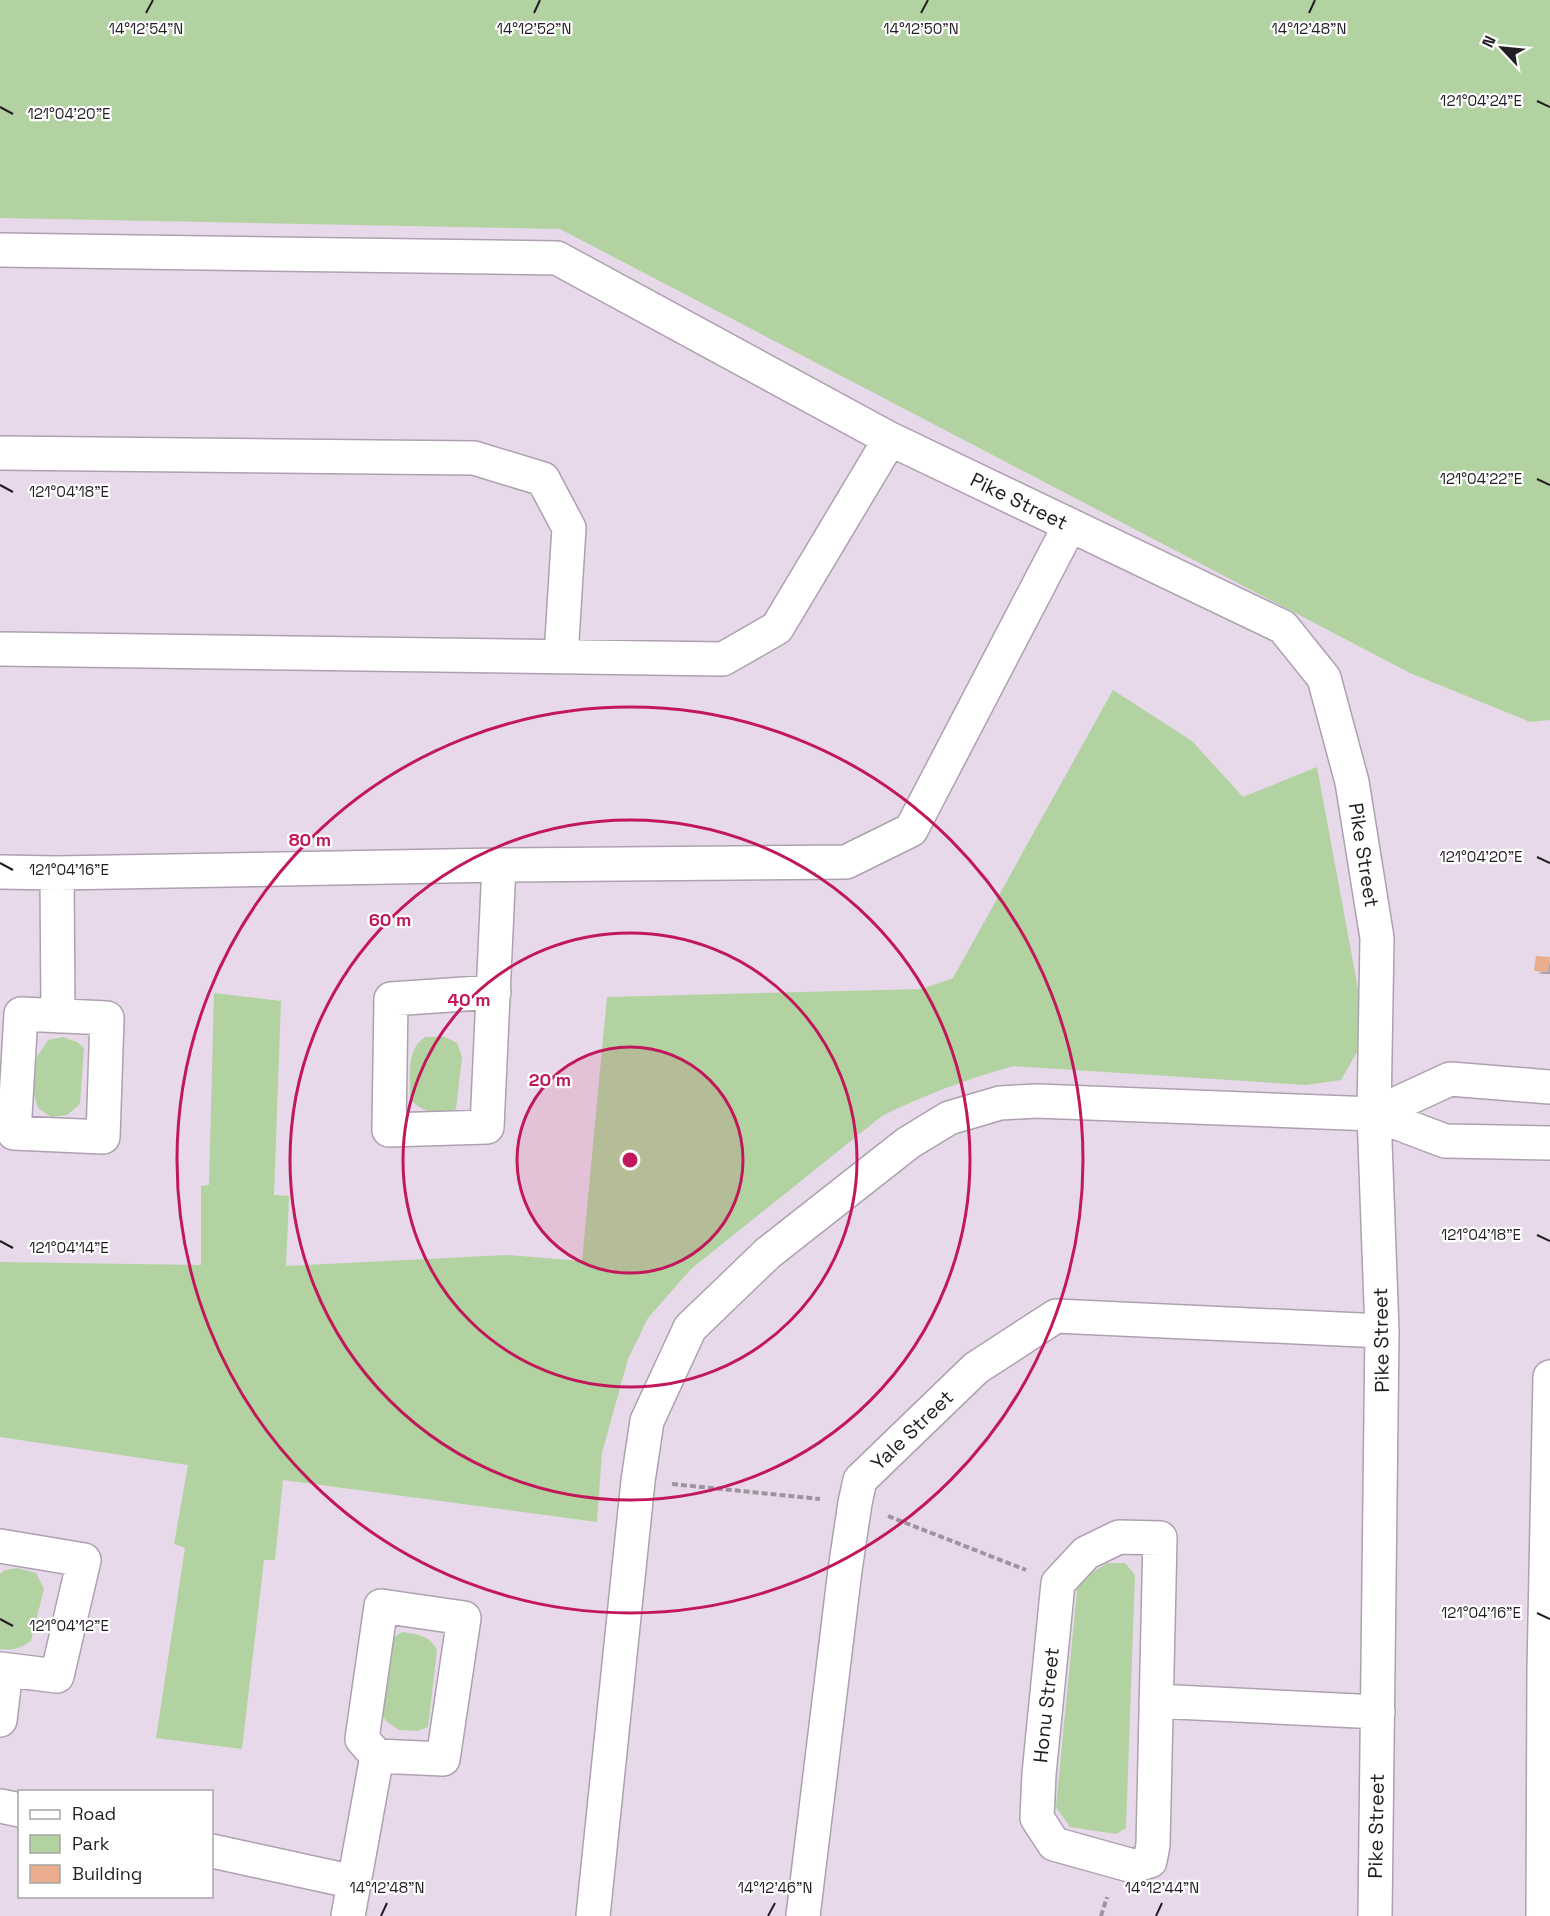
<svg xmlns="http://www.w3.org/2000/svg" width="1550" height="1916" viewBox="0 0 1550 1916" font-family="'Space Grotesk',sans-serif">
<defs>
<filter id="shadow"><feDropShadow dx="6" dy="4" stdDeviation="1.5" flood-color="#0004"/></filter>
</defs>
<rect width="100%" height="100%" fill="#e7d9e9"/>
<path fill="#b2d3a1" d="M 0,0 L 1550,0 L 1550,720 L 1530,722 L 1410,673 L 560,229 L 0,218 Z
M 1113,690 L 1192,741 L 1243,797 L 1317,767 L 1361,1005 L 1357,1052 L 1341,1080 L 1306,1085 L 1014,1066 C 967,1079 924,1095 882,1116 L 691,1269 L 648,1318 L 628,1359 L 602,1453 L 597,1522 L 283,1480 L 275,1560 L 264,1560 L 242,1749 L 156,1738 L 185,1548 L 174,1544 L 188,1465 L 0,1437 L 0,1262 L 201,1265 L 201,1186 L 209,1185 L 214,993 L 281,1001 L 274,1195 L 289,1196 L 286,1266 L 507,1255 L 582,1261 L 607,997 L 922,989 L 953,978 Z
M 63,1037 L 77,1042 L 84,1048 L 80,1104 L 67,1115 L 51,1117 L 38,1108 L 33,1091 L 35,1060 L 48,1040 Z
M 426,1037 L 445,1037 L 457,1043 L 462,1057 L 456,1109 C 439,1115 422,1113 410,1099 C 411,1078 405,1048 426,1037 Z
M 1108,1563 L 1125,1563 L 1135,1575 L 1126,1828 L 1116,1834 L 1070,1827 L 1056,1807 L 1078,1580 Z
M 17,1568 L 36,1573 L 44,1589 L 31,1641 C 20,1648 14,1651 0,1649 L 0,1574 L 5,1570 Z
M 402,1632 C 419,1635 428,1634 437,1650 L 428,1727 L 417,1731 L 399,1730 L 386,1721 L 380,1710 L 391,1639 Z"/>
<path fill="#e9ad8e" filter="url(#shadow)" d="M 1536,956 L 1550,957 L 1548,972 L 1534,971 Z"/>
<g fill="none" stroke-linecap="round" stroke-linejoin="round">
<g stroke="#aea0b0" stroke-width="36">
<path id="minor" d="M 0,250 L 557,258 L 890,439 L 1283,627 L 1324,678 L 1352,782 L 1377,938 L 1374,1114 L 1382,1331 L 1375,1916
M 0,453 L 474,458 L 543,479 L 569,528 L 561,656
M 0,649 L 723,659 L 777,628 L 890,439
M 0,872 L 57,873 L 499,865 L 846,862 L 911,830 L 1070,525
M 57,873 L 58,1016
M 494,992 L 391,999 L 389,1130 L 487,1127 L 499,865
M 21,1014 L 107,1018 L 103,1137 L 14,1133 Z
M 1374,1114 L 1450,1079 L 1550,1087
M 1119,1537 L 1160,1538 L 1153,1845 L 1150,1861 L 1133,1866 L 1054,1844 L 1037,1818 L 1039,1774 L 1058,1583 L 1086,1553 Z
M 0,1546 L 84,1560 L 57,1676 L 0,1669
M 381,1606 L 464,1618 L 443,1759 L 377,1756 L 362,1739 Z
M 1156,1701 L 1378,1712
M 0,1720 L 6,1670
M 0,1806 L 20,1810
M 212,1851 L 354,1882
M 348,1916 L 377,1756
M 593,1916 L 638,1481 L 647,1421 L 690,1328 L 768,1253 L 908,1143 L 949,1118 L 1000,1103 L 1037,1101 L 1374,1114 L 1445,1141 L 1550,1143
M 803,1916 L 845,1570 L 855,1503 L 860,1480 L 976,1368 L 1056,1316 L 1382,1331
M 1543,1916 L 1544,1670 L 1550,1377"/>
</g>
<path stroke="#9e94a0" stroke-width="4" stroke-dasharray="6 3" stroke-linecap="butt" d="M 672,1484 L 820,1499
M 888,1516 L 1026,1570
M 1101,1916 L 1107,1897"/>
<use href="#minor" stroke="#fff" stroke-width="33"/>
</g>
<path fill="none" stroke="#221d23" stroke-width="2" d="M 146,13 L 153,0M 534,13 L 540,0M 921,13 L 928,0M 1309,13 L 1315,0M 1537,101 L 1550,107M 0,107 L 13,114M 1537,479 L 1550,485M 0,485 L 13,492M 1537,857 L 1550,863M 0,863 L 13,870M 1537,1235 L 1550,1241M 0,1241 L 13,1248M 1537,1613 L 1550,1619M 0,1619 L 13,1626M 381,1916 L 387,1903M 768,1916 L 775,1903M 1156,1916 L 1162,1903"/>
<circle cx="630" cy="1160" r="113" fill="#c2185b" fill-opacity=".12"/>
<g fill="none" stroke="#c2185b" stroke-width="3">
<circle cx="630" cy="1160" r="113"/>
<circle cx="630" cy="1160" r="227"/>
<circle cx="630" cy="1160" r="340"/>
<circle cx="630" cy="1160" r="453"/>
</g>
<g text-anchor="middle" stroke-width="4.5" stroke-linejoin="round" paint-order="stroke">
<g font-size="20" fill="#221d23" stroke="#fff">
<text transform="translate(1019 501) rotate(26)" y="7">Pike Street</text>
<text transform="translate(1364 855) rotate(81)" y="7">Pike Street</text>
<text transform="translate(1381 1340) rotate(-91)" y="7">Pike Street</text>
<text transform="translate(912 1430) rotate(-44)" y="7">Yale Street</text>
<text transform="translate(1046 1705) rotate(-84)" y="7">Honu Street</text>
<text transform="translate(1376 1826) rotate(-89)" y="7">Pike Street</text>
</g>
</g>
<g font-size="15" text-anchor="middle" fill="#221d23" stroke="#fff" stroke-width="4.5" stroke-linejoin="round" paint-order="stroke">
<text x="146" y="34">14°12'54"N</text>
<text x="534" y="34">14°12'52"N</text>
<text x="921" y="34">14°12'50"N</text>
<text x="1309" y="34">14°12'48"N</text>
<text x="1481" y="106">121°04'24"E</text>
<text x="69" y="119">121°04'20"E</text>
<text x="1481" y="484">121°04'22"E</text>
<text x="69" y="497">121°04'18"E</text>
<text x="1481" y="862">121°04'20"E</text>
<text x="69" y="875">121°04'16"E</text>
<text x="1481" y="1240">121°04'18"E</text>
<text x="69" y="1253">121°04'14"E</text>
<text x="1481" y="1618">121°04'16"E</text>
<text x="69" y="1631">121°04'12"E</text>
<text x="387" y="1893">14°12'48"N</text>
<text x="775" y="1893">14°12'46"N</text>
<text x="1162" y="1893">14°12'44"N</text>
</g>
<circle cx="630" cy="1160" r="9" fill="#c2185b" stroke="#fff" stroke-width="3"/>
<g font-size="18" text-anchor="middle" font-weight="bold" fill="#c2185b" stroke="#fff" stroke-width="4.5" stroke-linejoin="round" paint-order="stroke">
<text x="310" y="846">80 m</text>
<text x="390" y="926">60 m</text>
<text x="469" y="1006">40 m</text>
<text x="550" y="1086">20 m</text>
</g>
<rect x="18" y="1790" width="195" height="108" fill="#ffffff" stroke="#a7a5a7" stroke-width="1.5"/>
<rect x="30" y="1810" width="30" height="9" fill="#ffffff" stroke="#a7a5a7" stroke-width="1.5"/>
<text x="72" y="1820" font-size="18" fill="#221d23">Road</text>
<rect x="30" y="1835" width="30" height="18" fill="#b2d3a1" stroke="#a7a5a7" stroke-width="1.5"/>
<text x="72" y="1850" font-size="18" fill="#221d23">Park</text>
<rect x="30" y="1865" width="30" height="18" fill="#e9ad8e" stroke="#a7a5a7" stroke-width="1.5"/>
<text x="72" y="1880" font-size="18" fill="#221d23">Building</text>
<g transform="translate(1502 48) rotate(296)" stroke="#ffffff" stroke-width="4.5" paint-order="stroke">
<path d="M0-4.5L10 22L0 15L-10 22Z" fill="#221d23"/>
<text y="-9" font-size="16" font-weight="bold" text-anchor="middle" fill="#221d23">N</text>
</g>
</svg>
